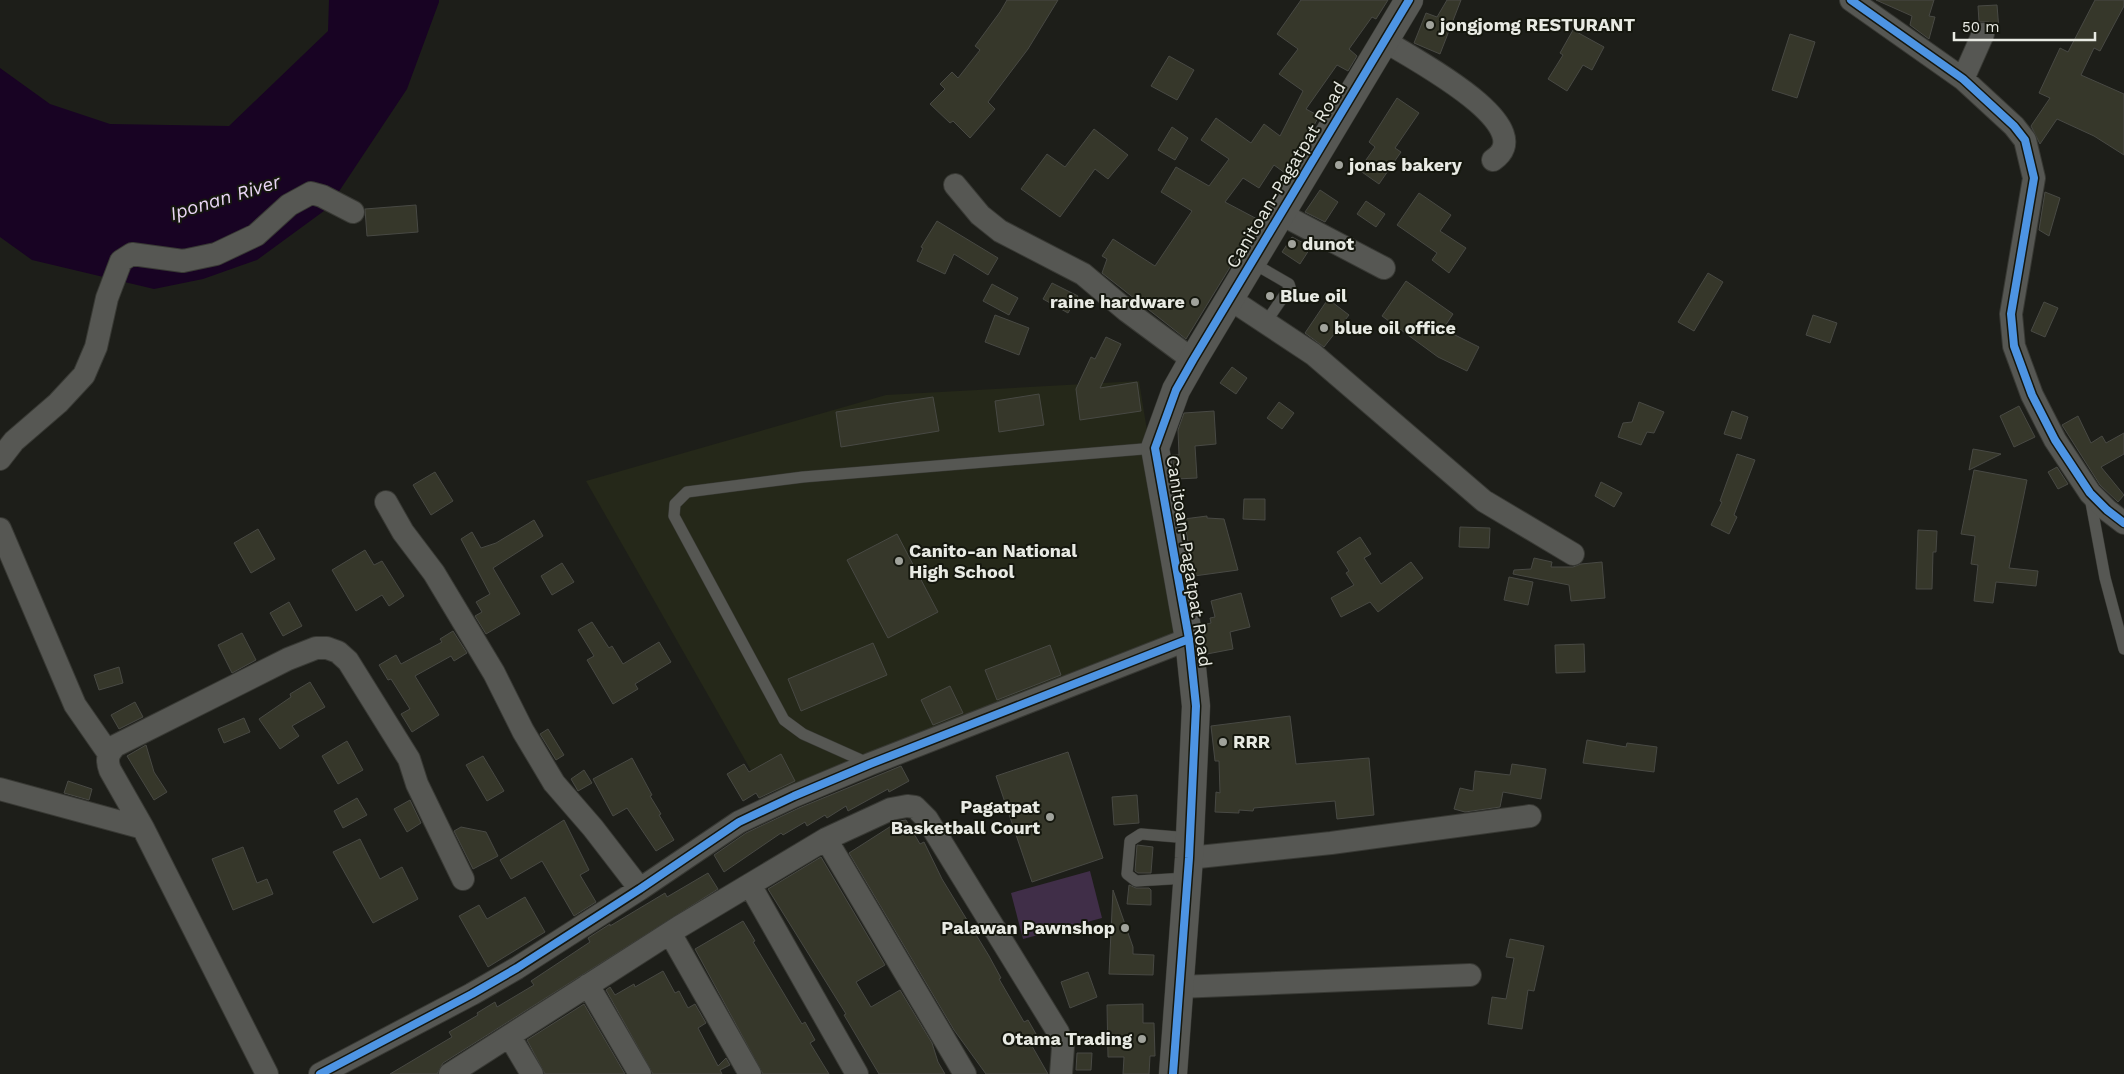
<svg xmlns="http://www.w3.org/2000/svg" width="2124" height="1074" viewBox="0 0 2124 1074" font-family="'Work Sans',sans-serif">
<rect width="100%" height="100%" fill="#1d1e19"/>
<path fill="#252819" d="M 1139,381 L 1181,640 L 765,795 L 586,481 L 886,395 Z"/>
<path fill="#402e48" d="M 1090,871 L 1102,918 L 1023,939 L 1011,893 Z"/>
<path fill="#180323" d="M 329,0 L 439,0 L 439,2 L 407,89 L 328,208 L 257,260 L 203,279 L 154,289 L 32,260 L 0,237 L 0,68 L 50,104 L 110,124 L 229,126 L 328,31 Z"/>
<path fill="#36372a" stroke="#484944" d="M 1007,0 L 1058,0 L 1028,49 L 988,102 L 995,109 L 970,138 L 953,121 L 950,123 L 930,104 L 945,89 L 940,84 L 952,72 L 958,78 L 980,50 L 975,46 L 1000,12 Z
M 1301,0 L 1388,0 L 1376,19 L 1372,17 L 1349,49 L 1357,56 L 1348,71 L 1337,65 L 1306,109 L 1319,116 L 1304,144 L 1285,173 L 1274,165 L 1259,188 L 1243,178 L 1225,202 L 1259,220 L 1186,339 L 1102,273 L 1107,259 L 1102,256 L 1113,239 L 1155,266 L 1192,211 L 1161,192 L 1176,167 L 1209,186 L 1229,159 L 1201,140 L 1216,118 L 1251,143 L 1264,124 L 1280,136 L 1303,91 L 1279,74 L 1298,49 L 1277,34 Z
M 1447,0 L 1461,0 L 1440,54 L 1414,43 L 1426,13 L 1437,17 Z
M 1876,0 L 1934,0 L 1929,16 L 1935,17 L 1929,39 L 1910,25 L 1912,16 Z
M 2095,0 L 2124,0 L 2124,6 L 2100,51 L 2094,48 L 2081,75 L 2124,94 L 2124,155 L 2094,136 L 2057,119 L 2040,144 L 2031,126 L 2050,98 L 2039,93 L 2060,48 L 2068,52 Z
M 1997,5 L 1999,30 L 1995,30 L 1989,22 L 1979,22 L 1978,6 Z
M 1573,30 L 1604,47 L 1592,70 L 1583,65 L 1567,91 L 1548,79 L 1563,55 L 1560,53 Z
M 1790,34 L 1815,42 L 1797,98 L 1772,90 Z
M 1169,56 L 1194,70 L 1177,100 L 1151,86 Z
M 1397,98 L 1419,113 L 1395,148 L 1401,152 L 1379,184 L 1359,170 L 1375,147 L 1369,142 Z
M 1172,127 L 1188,138 L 1175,160 L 1158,150 Z
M 1094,129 L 1128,155 L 1108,179 L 1095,169 L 1060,217 L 1021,189 L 1047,154 L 1065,167 Z
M 1320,190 L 1338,202 L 1325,222 L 1305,212 Z
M 2045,192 L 2060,198 L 2049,236 L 2039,230 Z
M 1419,193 L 1451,215 L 1440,231 L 1466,248 L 1449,273 L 1432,260 L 1437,253 L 1397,225 Z
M 1366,201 L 1385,214 L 1376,227 L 1357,214 Z
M 416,205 L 418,232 L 367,236 L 365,209 Z
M 937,221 L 998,258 L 988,275 L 954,254 L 945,274 L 917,261 L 923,248 L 921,247 Z
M 1292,237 L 1311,247 L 1300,264 L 1282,252 Z
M 1708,273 L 1723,282 L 1694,331 L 1678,322 Z
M 1406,281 L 1453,314 L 1443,329 L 1479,347 L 1467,371 L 1438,357 L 1382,316 Z
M 1052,283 L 1078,296 L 1068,313 L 1043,299 Z
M 992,284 L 1018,298 L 1009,315 L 983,301 Z
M 1328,299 L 1349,315 L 1324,347 L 1305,333 Z
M 2044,302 L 2058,308 L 2045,337 L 2031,331 Z
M 995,315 L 1029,328 L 1019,355 L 985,342 Z
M 1813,315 L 1837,323 L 1830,343 L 1806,335 Z
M 1106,337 L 1121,344 L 1100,388 L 1137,382 L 1141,411 L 1080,420 L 1076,389 L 1091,357 L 1095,359 Z
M 1232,367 L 1247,378 L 1236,394 L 1220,383 Z
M 1039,394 L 1044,425 L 999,432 L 995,401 Z
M 933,397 L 939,431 L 841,447 L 836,412 Z
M 1279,402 L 1294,413 L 1282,429 L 1267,418 Z
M 1639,402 L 1664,412 L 1654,433 L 1647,432 L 1641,445 L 1618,437 L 1623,423 L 1632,422 Z
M 2019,406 L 2035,437 L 2014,447 L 2000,416 Z
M 1214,411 L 1216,444 L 1195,446 L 1197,478 L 1176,479 L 1172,455 L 1179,455 L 1178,430 L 1184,413 Z
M 1732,411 L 1748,417 L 1741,439 L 1724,434 Z
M 2078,416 L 2091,443 L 2102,436 L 2106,443 L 2124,433 L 2124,454 L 2101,467 L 2124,495 L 2118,502 L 2100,485 L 2062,425 Z
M 1973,449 L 2001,454 L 1969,470 Z
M 1737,454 L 1755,460 L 1734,515 L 1737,517 L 1729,534 L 1711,525 L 1722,502 L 1720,501 Z
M 2057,467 L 2068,484 L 2058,489 L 2048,472 Z
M 1974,470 L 2027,480 L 2009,568 L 2038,571 L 2036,586 L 1996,582 L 1993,603 L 1974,601 L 1978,565 L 1971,564 L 1975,536 L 1961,534 Z
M 435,472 L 453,501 L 431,515 L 413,485 Z
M 1601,482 L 1622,493 L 1614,507 L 1595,496 Z
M 1244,499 L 1265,499 L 1265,520 L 1243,519 Z
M 1207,516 L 1207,518 L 1224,519 L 1238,570 L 1194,576 L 1184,519 Z
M 534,520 L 543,536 L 493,568 L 520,614 L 486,634 L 475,616 L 482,612 L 476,602 L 490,594 L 461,539 L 472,532 L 481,548 L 496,543 Z
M 1460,527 L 1490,528 L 1489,548 L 1459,547 Z
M 258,529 L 275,559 L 251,573 L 234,543 Z
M 1918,530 L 1937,531 L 1936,552 L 1933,552 L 1932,589 L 1916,589 Z
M 897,534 L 938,612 L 888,638 L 847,560 Z
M 1360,537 L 1371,554 L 1364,558 L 1381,584 L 1411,562 L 1423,578 L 1378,612 L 1370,602 L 1341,617 L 1331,598 L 1354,585 L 1346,573 L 1349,571 L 1337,552 Z
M 365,550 L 374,565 L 382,561 L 404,596 L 389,606 L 382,595 L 356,611 L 332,570 Z
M 1534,558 L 1552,562 L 1551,567 L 1573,567 L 1581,564 L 1602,562 L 1605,598 L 1571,601 L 1569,585 L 1513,574 L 1514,570 L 1531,569 Z
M 562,563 L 574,582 L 552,595 L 541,576 Z
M 1509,577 L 1533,582 L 1528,605 L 1504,600 Z
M 1241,593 L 1250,627 L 1230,632 L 1233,649 L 1207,654 L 1203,625 L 1211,623 L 1210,618 L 1215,617 L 1211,601 Z
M 289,602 L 302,626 L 283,636 L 270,613 Z
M 592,622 L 609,648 L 612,646 L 623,664 L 659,642 L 671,662 L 635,684 L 638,689 L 613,704 L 587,660 L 594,656 L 578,630 Z
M 453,631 L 467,653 L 454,661 L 451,656 L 415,676 L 439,715 L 412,732 L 401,714 L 410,709 L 391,679 L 388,680 L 379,665 L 396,655 L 401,664 L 442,642 L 440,639 Z
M 242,633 L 256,660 L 232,673 L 218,645 Z
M 873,643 L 887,675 L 801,711 L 788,679 Z
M 1584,644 L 1585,672 L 1556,673 L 1555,645 Z
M 1050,645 L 1061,675 L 997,700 L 985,670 Z
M 119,667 L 123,683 L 99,690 L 94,675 Z
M 310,682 L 325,707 L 292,726 L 299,736 L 280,749 L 259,719 L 291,697 L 290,694 Z
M 950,686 L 963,713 L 933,725 L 921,700 Z
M 135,702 L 143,717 L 119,729 L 111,715 Z
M 1290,716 L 1296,764 L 1369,758 L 1374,815 L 1337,819 L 1335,801 L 1254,808 L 1253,811 L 1239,810 L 1239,813 L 1215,812 L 1216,792 L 1220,793 L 1219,761 L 1215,761 L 1211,726 Z
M 244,718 L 250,732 L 224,743 L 218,729 Z
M 548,729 L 564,755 L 556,760 L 540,734 Z
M 1587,740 L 1626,747 L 1627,743 L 1657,747 L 1654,772 L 1583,763 Z
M 347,741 L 363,770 L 338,784 L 322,756 Z
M 146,745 L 154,772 L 167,792 L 154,800 L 127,756 Z
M 1068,752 L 1103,858 L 1032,882 L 996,776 Z
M 781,754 L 795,781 L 759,798 L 756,793 L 743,801 L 727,774 L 744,764 L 749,772 Z
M 483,756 L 504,791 L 487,801 L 466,765 Z
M 632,758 L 652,795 L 650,796 L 661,814 L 659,815 L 674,840 L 656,851 L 627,808 L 613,816 L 593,779 Z
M 1512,764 L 1546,769 L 1541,799 L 1503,792 L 1500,807 L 1465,812 L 1454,809 L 1460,788 L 1473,791 L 1475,771 L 1510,775 Z
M 901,766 L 909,781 L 889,792 L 888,789 L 848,811 L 846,806 L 827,818 L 825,815 L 807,826 L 805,822 L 783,835 L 781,833 L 724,872 L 714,855 L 746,833 L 799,808 Z
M 584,770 L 592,783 L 578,791 L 571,779 Z
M 68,781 L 92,789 L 89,800 L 64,793 Z
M 1137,795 L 1139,823 L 1114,825 L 1112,797 Z
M 357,798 L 367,815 L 343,828 L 334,811 Z
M 410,800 L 421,823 L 407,832 L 394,809 Z
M 564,820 L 589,870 L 580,875 L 596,902 L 574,916 L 542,861 L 511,879 L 500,860 Z
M 906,820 L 920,844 L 924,842 L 942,879 L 989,956 L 1001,978 L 999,979 L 1024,1022 L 1028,1020 L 1036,1034 L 1028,1039 L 1048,1074 L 986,1074 L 954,1030 L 849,853 L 899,821 Z
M 461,827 L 486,832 L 498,856 L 473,869 L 454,831 Z
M 360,839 L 380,879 L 402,867 L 418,899 L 373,923 L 333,852 Z
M 1137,845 L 1153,847 L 1151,873 L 1138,873 L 1135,871 Z
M 243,847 L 257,883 L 267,879 L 273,894 L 233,910 L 212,859 Z
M 821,857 L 885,965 L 856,982 L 871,1007 L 900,990 L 932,1043 L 938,1062 L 945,1074 L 879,1074 L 844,1015 L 846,1014 L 768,889 Z
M 708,873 L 718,889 L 443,1063 L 437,1074 L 390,1074 L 452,1037 L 449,1032 L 478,1015 L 477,1013 L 495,1002 L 497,1007 L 534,985 L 531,981 L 590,942 L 588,938 L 610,924 L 610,926 L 665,893 L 667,897 Z
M 1129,885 L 1136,888 L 1149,888 L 1151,890 L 1151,905 L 1127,904 Z
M 1113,890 L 1133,947 L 1133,954 L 1154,955 L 1153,975 L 1109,974 Z
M 525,897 L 545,932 L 488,967 L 459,916 L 479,905 L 487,919 Z
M 743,921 L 755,941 L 753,942 L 802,1024 L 805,1022 L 815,1040 L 810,1043 L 829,1074 L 763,1074 L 695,949 Z
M 1510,939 L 1544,946 L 1534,991 L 1528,990 L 1522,1029 L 1488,1024 L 1492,997 L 1506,999 L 1514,958 L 1506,957 Z
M 663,971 L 675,993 L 679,991 L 688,1008 L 695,1004 L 706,1023 L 698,1028 L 718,1066 L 726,1058 L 730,1065 L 720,1070 L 722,1074 L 653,1074 L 606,990 L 610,987 L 615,995 L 634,984 L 635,987 Z
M 1088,972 L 1097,997 L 1070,1008 L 1061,982 Z
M 584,1004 L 625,1074 L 545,1074 L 527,1040 Z
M 1143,1004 L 1143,1023 L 1154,1023 L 1155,1056 L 1150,1056 L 1149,1074 L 1123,1074 L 1124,1057 L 1108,1057 L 1107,1005 Z
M 1077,1053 L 1092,1053 L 1091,1070 L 1076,1070 Z"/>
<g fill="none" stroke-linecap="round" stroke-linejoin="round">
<g stroke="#383934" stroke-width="12">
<path id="service" d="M 1251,262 L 1289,284 L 1290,287 L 1266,322
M 2090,497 L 2105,578 L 2124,649
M 870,764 L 803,734 L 784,720 L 674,516 L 675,504 L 687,492 L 803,477 L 1155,448
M 1187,878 L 1136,881 L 1127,874 L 1130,841 L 1141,834 L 1189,838"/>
</g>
<g stroke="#383934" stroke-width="24">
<path id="minor" d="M 1851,0 L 1963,79 L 2014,126 L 2025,140 L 2034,178 L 2011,314 L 2014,346 L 2032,395 L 2055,440 L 2090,493 L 2107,510 L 2124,523
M 1383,40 C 1408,56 1544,126 1493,160
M 1963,79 L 1983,34
M 955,185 L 980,215 L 1000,231 L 1083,274 L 1127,311 L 1193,360
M 1279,213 L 1384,268
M 1230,299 L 1313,354 L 1484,501 L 1573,554
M 0,459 L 14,441 L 58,403 L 84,375 L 96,347 L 107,298 L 121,261 L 132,254 L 183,261 L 216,254 L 256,235 L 289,205 L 311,193 L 322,196 L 353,212
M 386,502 L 403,532 L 434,573 L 494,673 L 523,731 L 554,783 L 593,828 L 640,889
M 0,529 L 75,705 L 109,754
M 0,789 L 143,828 L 267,1074
M 143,828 L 110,770 C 106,759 108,754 115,746 L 288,659 L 316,648 L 327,648 L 338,652 L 348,661 L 409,759 L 417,784 L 463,879
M 826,839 L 965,1074
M 1189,858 L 1331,843 L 1530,816
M 750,885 L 857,1074
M 670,933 L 750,1074
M 588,985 L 640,1074
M 1178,987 L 1470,975
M 510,1037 L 532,1074
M 320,1074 L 472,994 L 517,968 L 640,889 L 739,822 L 794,796 L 870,764 L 1189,639
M 450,1074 L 679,927 L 826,839 L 891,809 L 907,806 L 915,807 L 927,819 L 1058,1032 L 1063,1047 L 1061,1074"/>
</g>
<g stroke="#383934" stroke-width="29">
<path id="tertiary" d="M 1173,1074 L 1189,858 L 1196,706 L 1189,639 L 1155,448 L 1176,390 L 1193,360 L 1409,0"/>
</g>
<use href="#service" stroke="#565753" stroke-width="11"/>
<use href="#minor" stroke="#565753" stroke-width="22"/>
<use href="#tertiary" stroke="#565753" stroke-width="28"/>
<g stroke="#15170e" stroke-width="11">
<path id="cycleway" d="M 1851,0 L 1963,79 L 2014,126 L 2025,140 L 2034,178 L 2011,314 L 2014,346 L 2032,395 L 2055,440 L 2090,493 L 2107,510 L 2124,523
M 320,1074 L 472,994 L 517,968 L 640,889 L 739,822 L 794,796 L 870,764 L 1189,639
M 1173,1074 L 1189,858 L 1196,706 L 1189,639 L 1155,448 L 1176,390 L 1193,360 L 1409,0"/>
</g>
<use href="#cycleway" stroke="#4d94e3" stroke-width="8"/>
</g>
<g fill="#a1a39c" stroke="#15170e" stroke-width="2">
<circle cx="1430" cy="25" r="5"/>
<circle cx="1339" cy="165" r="5"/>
<circle cx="1292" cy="244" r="5"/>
<circle cx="1270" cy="296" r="5"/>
<circle cx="1195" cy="302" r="5"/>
<circle cx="1324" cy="328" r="5"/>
<circle cx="899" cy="561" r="5"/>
<circle cx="1223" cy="742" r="5"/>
<circle cx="1050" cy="817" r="5"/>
<circle cx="1125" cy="928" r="5"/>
<circle cx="1142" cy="1039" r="5"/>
</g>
<g text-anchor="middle" stroke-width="4" stroke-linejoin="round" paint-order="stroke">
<g font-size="18" font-weight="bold" fill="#e8eae3" stroke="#15170e" text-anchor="start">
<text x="1440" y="31">jongjomg RESTURANT</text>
<text x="1349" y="171">jonas bakery</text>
<text x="1302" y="250">dunot</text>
<text x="1280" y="302">Blue oil</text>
<text x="1185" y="308" text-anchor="end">raine hardware</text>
<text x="1334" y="334">blue oil office</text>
<text x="909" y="557">Canito-an National<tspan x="909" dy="21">High School</tspan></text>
<text x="1233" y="748">RRR</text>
<text x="1040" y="813" text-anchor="end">Pagatpat<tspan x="1040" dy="21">Basketball Court</tspan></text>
<text x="1115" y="934" text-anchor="end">Palawan Pawnshop</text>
<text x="1132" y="1045" text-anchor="end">Otama Trading</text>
</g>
<g font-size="18" fill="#e8eae3" stroke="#15170e">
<text transform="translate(1286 175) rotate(-59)" y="6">Canitoan-Pagatpat Road</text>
<text transform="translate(1189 561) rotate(81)" y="6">Canitoan-Pagatpat Road</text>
</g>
<g font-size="19" font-style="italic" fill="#ead6f5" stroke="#15170e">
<text transform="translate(225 197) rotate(-17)" y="7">Iponan River</text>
</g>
</g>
<path d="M1954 32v8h141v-8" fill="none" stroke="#e8eae3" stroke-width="2.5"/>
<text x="1962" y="32" font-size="15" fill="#e8eae3" stroke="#15170e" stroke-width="4" paint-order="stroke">50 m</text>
</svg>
